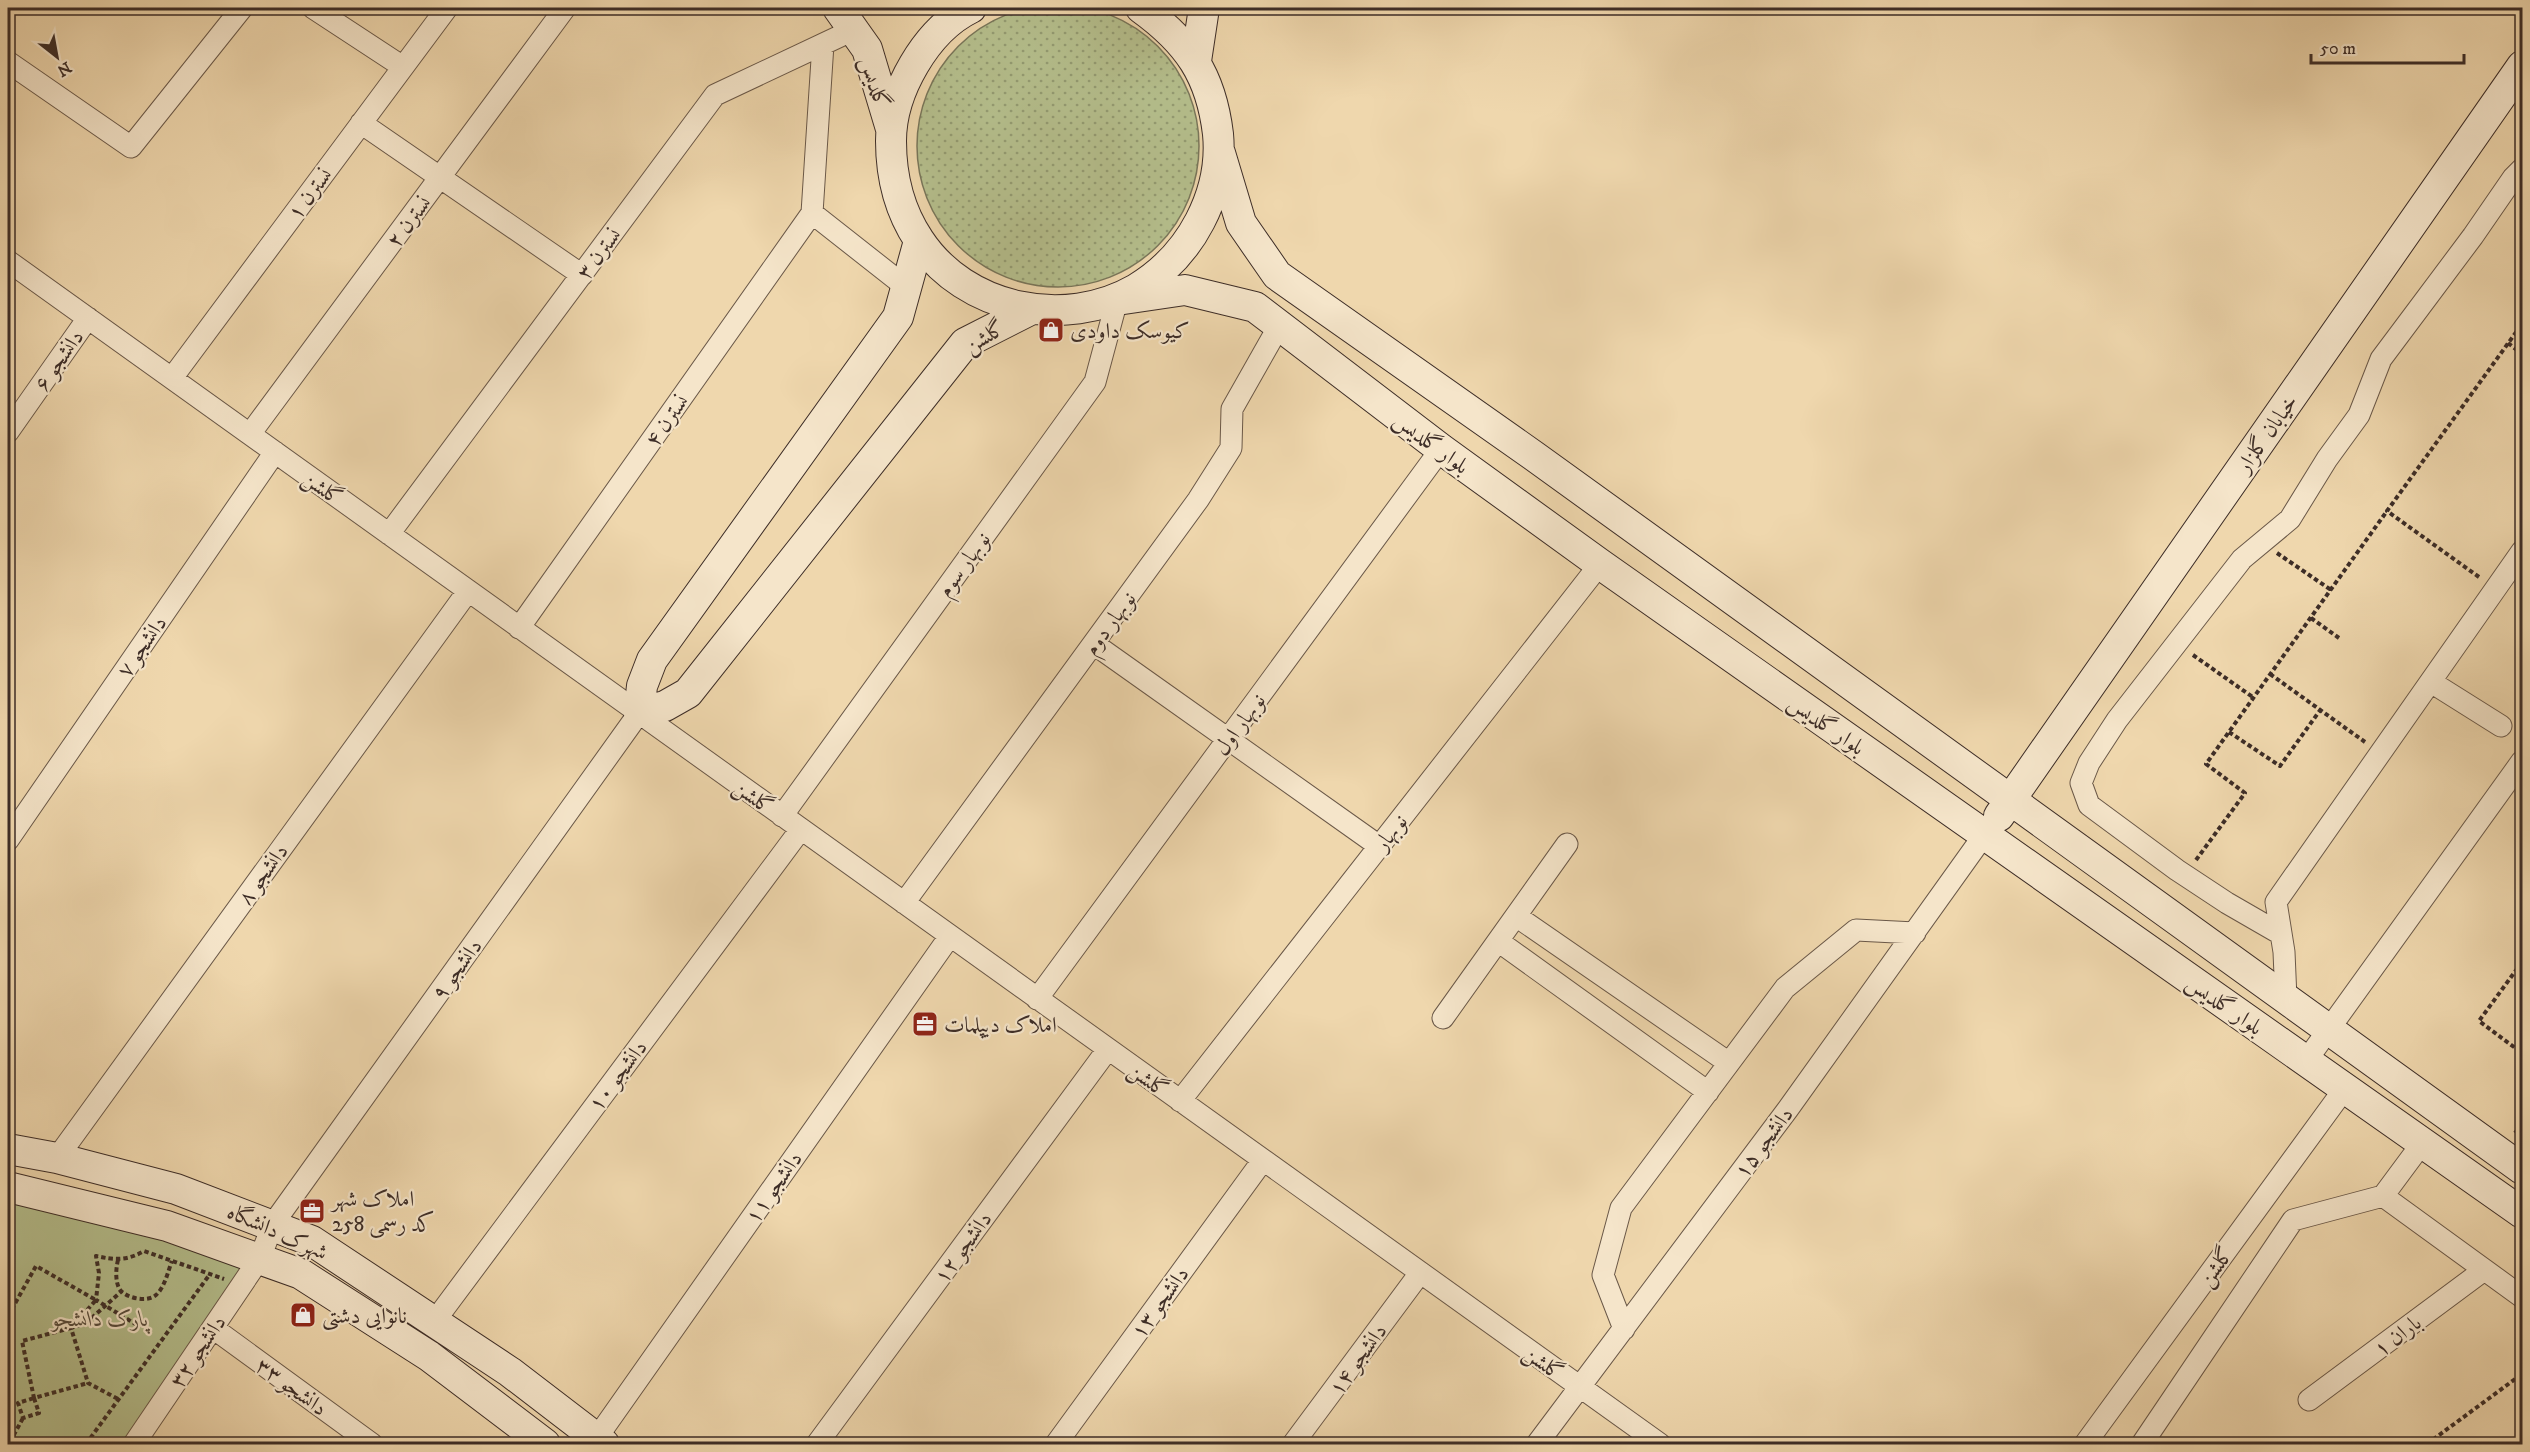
<svg xmlns="http://www.w3.org/2000/svg" width="2530" height="1452" viewBox="0 0 2530 1452" font-family="'IM FELL DW Pica',Amiri,serif">
<defs>
<pattern id="grass-dots" width="8" height="8" patternUnits="userSpaceOnUse" patternTransform="scale(1.5)"><rect width="8" height="8" fill="#b5bf8d"/><path d="M2 2h.1M6 6h.1" fill="none" stroke="#949c73" stroke-width="1.8" stroke-linecap="round"/></pattern>
</defs>
<rect width="100%" height="100%" fill="#efd7ad"/>
<filter id="stains"><feTurbulence type="fractalNoise" baseFrequency=".00333" numOctaves="4"/><feColorMatrix values="0 0 0 0 .2 0 0 0 0 .09 0 0 0 0 .02 0 0 0 .5 -.17"/></filter>
<radialGradient id="worn" r=".72"><stop offset=".6" stop-color="#630" stop-opacity="0"/><stop offset="1" stop-color="#630" stop-opacity=".3"/></radialGradient>
<path fill="url(#grass-dots)" stroke="#79765a" stroke-width="1.5" d="M917 146a141 141 0 1 1 282 0a141 141 0 1 1-282 0Z"/>
<path fill="#b5bf8d" stroke="#79765a" stroke-width="1.5" d="M 8,1203 L 52,1210 L 250,1256 L 132,1444 L 8,1444 Z"/>
<g fill="none" stroke-linecap="round" stroke-linejoin="round">
<g stroke="#6a5848" stroke-width="23">
<path id="street" d="M 313,8 L 403,67
M 823,44 L 812,213 L 906,287
M 8,62 L 131,147 L 242,8
M 361,123 L 582,275
M 8,261 L 1660,1444
M 172,378 L 447,8
M 8,432 L 88,318
M 250,434 L 565,8
M 389,534 L 715,95 L 853,30
M 519,628 L 812,213
M 1094,644 L 1379,846
M 2431,682 L 2501,726
M 782,816 L 1095,382 L 1117,300
M 8,840 L 275,452
M 904,903 L 1198,500 L 1231,448 L 1232,409 L 1279,326
M 1516,916 L 1729,1063
M 2279,933 L 2227,903 L 2177,870 L 2089,805 L 2081,783 L 2089,763 L 2117,720 L 2242,559 L 2290,519 L 2327,459 L 2359,415 L 2381,359 L 2473,236 L 2513,178 L 2522,169
M 1498,941 L 1708,1092
M 1037,999 L 1441,449
M 2286,999 L 2284,952 L 2276,902 L 2522,551
M 1443,1018 L 1567,844
M 2306,1061 L 2522,761
M 1180,1101 L 1600,564
M 57,1158 L 468,591
M 2383,1196 L 2423,1142
M 434,1322 L 801,829
M 213,1328 L 372,1444
M 1624,1329 L 1603,1275 L 1621,1208 L 1785,988 L 1856,930 L 1915,933
M 2309,1400 L 2484,1270
M 596,1439 L 950,936
M 134,1444 L 260,1258 L 273,1224 L 639,713
M 817,1444 L 1108,1049
M 1056,1444 L 1263,1160
M 1293,1444 L 1420,1273
M 1537,1444 L 1788,1109 L 1984,835
M 2085,1444 L 2345,1088
M 2142,1444 L 2293,1220 L 2383,1196 L 2522,1297"/>
</g>
<g stroke="#3d2d27" stroke-width="32">
<path id="secondary" d="M 838,8 L 867,49 L 891,129
M 971,8 C 926,30 891,92 891,141 C 891,177 899,210 919,240 C 965,310 1065,330 1136,289 C 1164,272 1185,250 1200,221 C 1214,194 1221,165 1218,134 C 1211,75 1188,42 1141,8
M 1196,61 L 1204,8
M 1220,153 L 1241,223 L 1277,275 L 1534,456 L 2522,1169
M 919,241 L 898,317 L 652,660 L 642,686 L 639,713 L 665,706 L 688,693 L 965,343 L 1030,310
M 1117,300 L 1185,290 L 1255,307 L 1441,449 L 1600,564 L 2522,1213
M 1999,816 L 2522,66
M 8,1149 L 57,1158 L 176,1189 L 312,1241 L 510,1372 L 604,1444
M 8,1187 L 167,1226 L 301,1274 L 429,1356 L 545,1444"/>
</g>
<path stroke="#3d2d27" stroke-width="4" stroke-dasharray="4.5 3" stroke-linecap="butt" d="M 2508,343 L 2522,354
M 2277,553 L 2331,590
M 2479,577 L 2387,511 L 2522,324
M 2311,618 L 2339,638
M 2193,655 L 2254,698
M 2270,674 L 2365,742
M 2229,732 L 2280,766 L 2321,709
M 2196,860 L 2245,793 L 2206,764 L 2387,511
M 2522,962 L 2479,1021 L 2522,1053
M 2515,1133 L 2522,1124
M 118,1260 C 116,1268 115,1280 119,1288 C 124,1298 147,1303 156,1295 C 165,1287 168,1271 172,1261
M 8,1316 L 36,1266 L 96,1300 L 88,1309 L 86,1323 L 71,1328 L 88,1383 L 120,1400
M 86,1323 L 122,1291
M 137,1325 L 96,1300 L 99,1273 L 96,1256 C 114,1260 127,1261 144,1251 L 224,1279
M 71,1328 L 22,1341 L 34,1398 L 88,1383
M 34,1398 L 39,1413 L 23,1418 L 18,1403 Z
M 10,1442 L 23,1418
M 86,1444 L 210,1274
M 2427,1444 L 2522,1374"/>
<use href="#street" stroke="#f5e5ca" stroke-width="21"/>
<use href="#secondary" stroke="#f5e5ca" stroke-width="30"/>
</g>
<defs>
<g id="shop-square" transform="scale(1.35)"><rect x="-9" y="-9" width="18" height="18" rx="4" fill="#8f2418" stroke="#f5e5ca"/><path d="M-5-2.5h2.3a2.7 3.5 0 0 1 5.4 0H5L5.5 6h-11ZM-1.5-2.5h3a1.5 2.3 0 0 0-3 0Z" fill="#fff"/></g>
<g id="office-square" transform="scale(1.35)"><rect x="-9" y="-9" width="18" height="18" rx="4" fill="#8f2418" stroke="#f5e5ca"/><path d="M-6-3h4V-5.5h4V-3h4V5H-6ZM-1-4.5V-3h2v-1.5ZM-6 0V1H6V0Z" fill="#fff"/></g>
</defs>
<g fill-rule="evenodd">
<use href="#shop-square" x="1051" y="330"/>
<use href="#office-square" x="925" y="1024"/>
<use href="#office-square" x="312" y="1211"/>
<use href="#shop-square" x="303" y="1315"/>
</g>
<g text-anchor="middle" stroke-width="4.5" stroke-linejoin="round" paint-order="stroke">
<g font-size="22" fill="#3d2d27" stroke="#f5e5ca">
<text transform="translate(876 82) rotate(72)" y="8">گلدیس</text>
<text transform="translate(309 193) rotate(-53)" y="8">نسترن ۱</text>
<text transform="translate(408 221) rotate(-53)" y="8">نسترن ۲</text>
<text transform="translate(598 253) rotate(-53)" y="8">نسترن ۳</text>
<text transform="translate(984 336) rotate(-31)" y="8">گلشن</text>
<text transform="translate(58 360) rotate(-55)" y="8">دانشجو ۶</text>
<text transform="translate(666 420) rotate(-55)" y="8">نسترن ۴</text>
<text transform="translate(2266 433) rotate(-55)" y="8">خیابان گلزار</text>
<text transform="translate(1432 442) rotate(37)" y="8">بلوار گلدیس</text>
<text transform="translate(323 487) rotate(35)" y="8">گلشن</text>
<text transform="translate(963 564) rotate(-54)" y="8">نوبهار سوم</text>
<text transform="translate(1109 623) rotate(-54)" y="8">نوبهار دوم</text>
<text transform="translate(141 646) rotate(-55)" y="8">دانشجو ۷</text>
<text transform="translate(1239 724) rotate(-54)" y="8">نوبهار اول</text>
<text transform="translate(1827 724) rotate(35)" y="8">بلوار گلدیس</text>
<text transform="translate(754 796) rotate(36)" y="8">گلشن</text>
<text transform="translate(1390 832) rotate(-52)" y="8">نوبهار</text>
<text transform="translate(262 874) rotate(-54)" y="8">دانشجو ۸</text>
<text transform="translate(456 969) rotate(-54)" y="8">دانشجو ۹</text>
<text transform="translate(2225 1004) rotate(35)" y="8">بلوار گلدیس</text>
<text transform="translate(617 1075) rotate(-53)" y="8">دانشجو ۱۰</text>
<text transform="translate(1149 1079) rotate(36)" y="8">گلشن</text>
<text transform="translate(1763 1142) rotate(-53)" y="8">دانشجو ۱۵</text>
<text transform="translate(773 1187) rotate(-55)" y="8">دانشجو ۱۱</text>
<text transform="translate(278 1231) rotate(24)" y="8">شهرک دانشگاه</text>
<text transform="translate(962 1247) rotate(-54)" y="8">دانشجو ۱۲</text>
<text transform="translate(2215 1266) rotate(-54)" y="8">گلشن</text>
<text transform="translate(1159 1302) rotate(-54)" y="8">دانشجو ۱۳</text>
<text transform="translate(2397 1335) rotate(-37)" y="8">باران ۱</text>
<text transform="translate(197 1351) rotate(-56)" y="8">دانشجو ۳۲</text>
<text transform="translate(1357 1359) rotate(-54)" y="8">دانشجو ۱۴</text>
<text transform="translate(1544 1362) rotate(36)" y="8">گلشن</text>
<text transform="translate(292 1386) rotate(36)" y="8">دانشجو ۳۳</text>
</g>
<g font-size="22" fill="#3d2d27" stroke="#f5e5ca" text-anchor="start">
<text x="1070" y="338">کیوسک داودی</text>
<text x="944" y="1032">املاک دیپلمات</text>
<text x="332" y="1206">املاک شهر<tspan x="332" dy="25">کد رسمی 258</tspan></text>
<text x="322" y="1323">نانوایی دشتی</text>
</g>
<g font-size="22" font-style="italic" fill="#554a3b" stroke="#f5e5ca">
<text x="100" y="1326">پارک دانشجو</text>
</g>
</g>
<rect width="2530" height="1452" fill="none" stroke="#efd7ad" stroke-width="30"/>
<rect x="9" y="9" width="2512" height="1434" fill="none" stroke="#3d2d27" stroke-width="3"/>
<rect x="15" y="15" width="2500" height="1422" fill="none" stroke="#3d2d27" stroke-width="1.5"/>
<g transform="translate(57 57) rotate(149)" stroke="#f5e5ca" stroke-width="4.5" paint-order="stroke">
<path d="M0-4.5L10 22L0 15L-10 22Z" fill="#3d2d27"/>
<text y="-9" font-size="16" font-weight="bold" text-anchor="middle" fill="#3d2d27">N</text>
</g>
<path d="M2311 54v9h153v-9" fill="none" stroke="#3d2d27" stroke-width="3"/>
<text x="2320" y="54" font-size="18" fill="#3d2d27" stroke="#f5e5ca" stroke-width="4.5" paint-order="stroke">50 m</text>
<rect width="100%" height="100%" filter="url(#stains)"/>
<rect width="100%" height="100%" fill="url(#worn)"/>
</svg>
